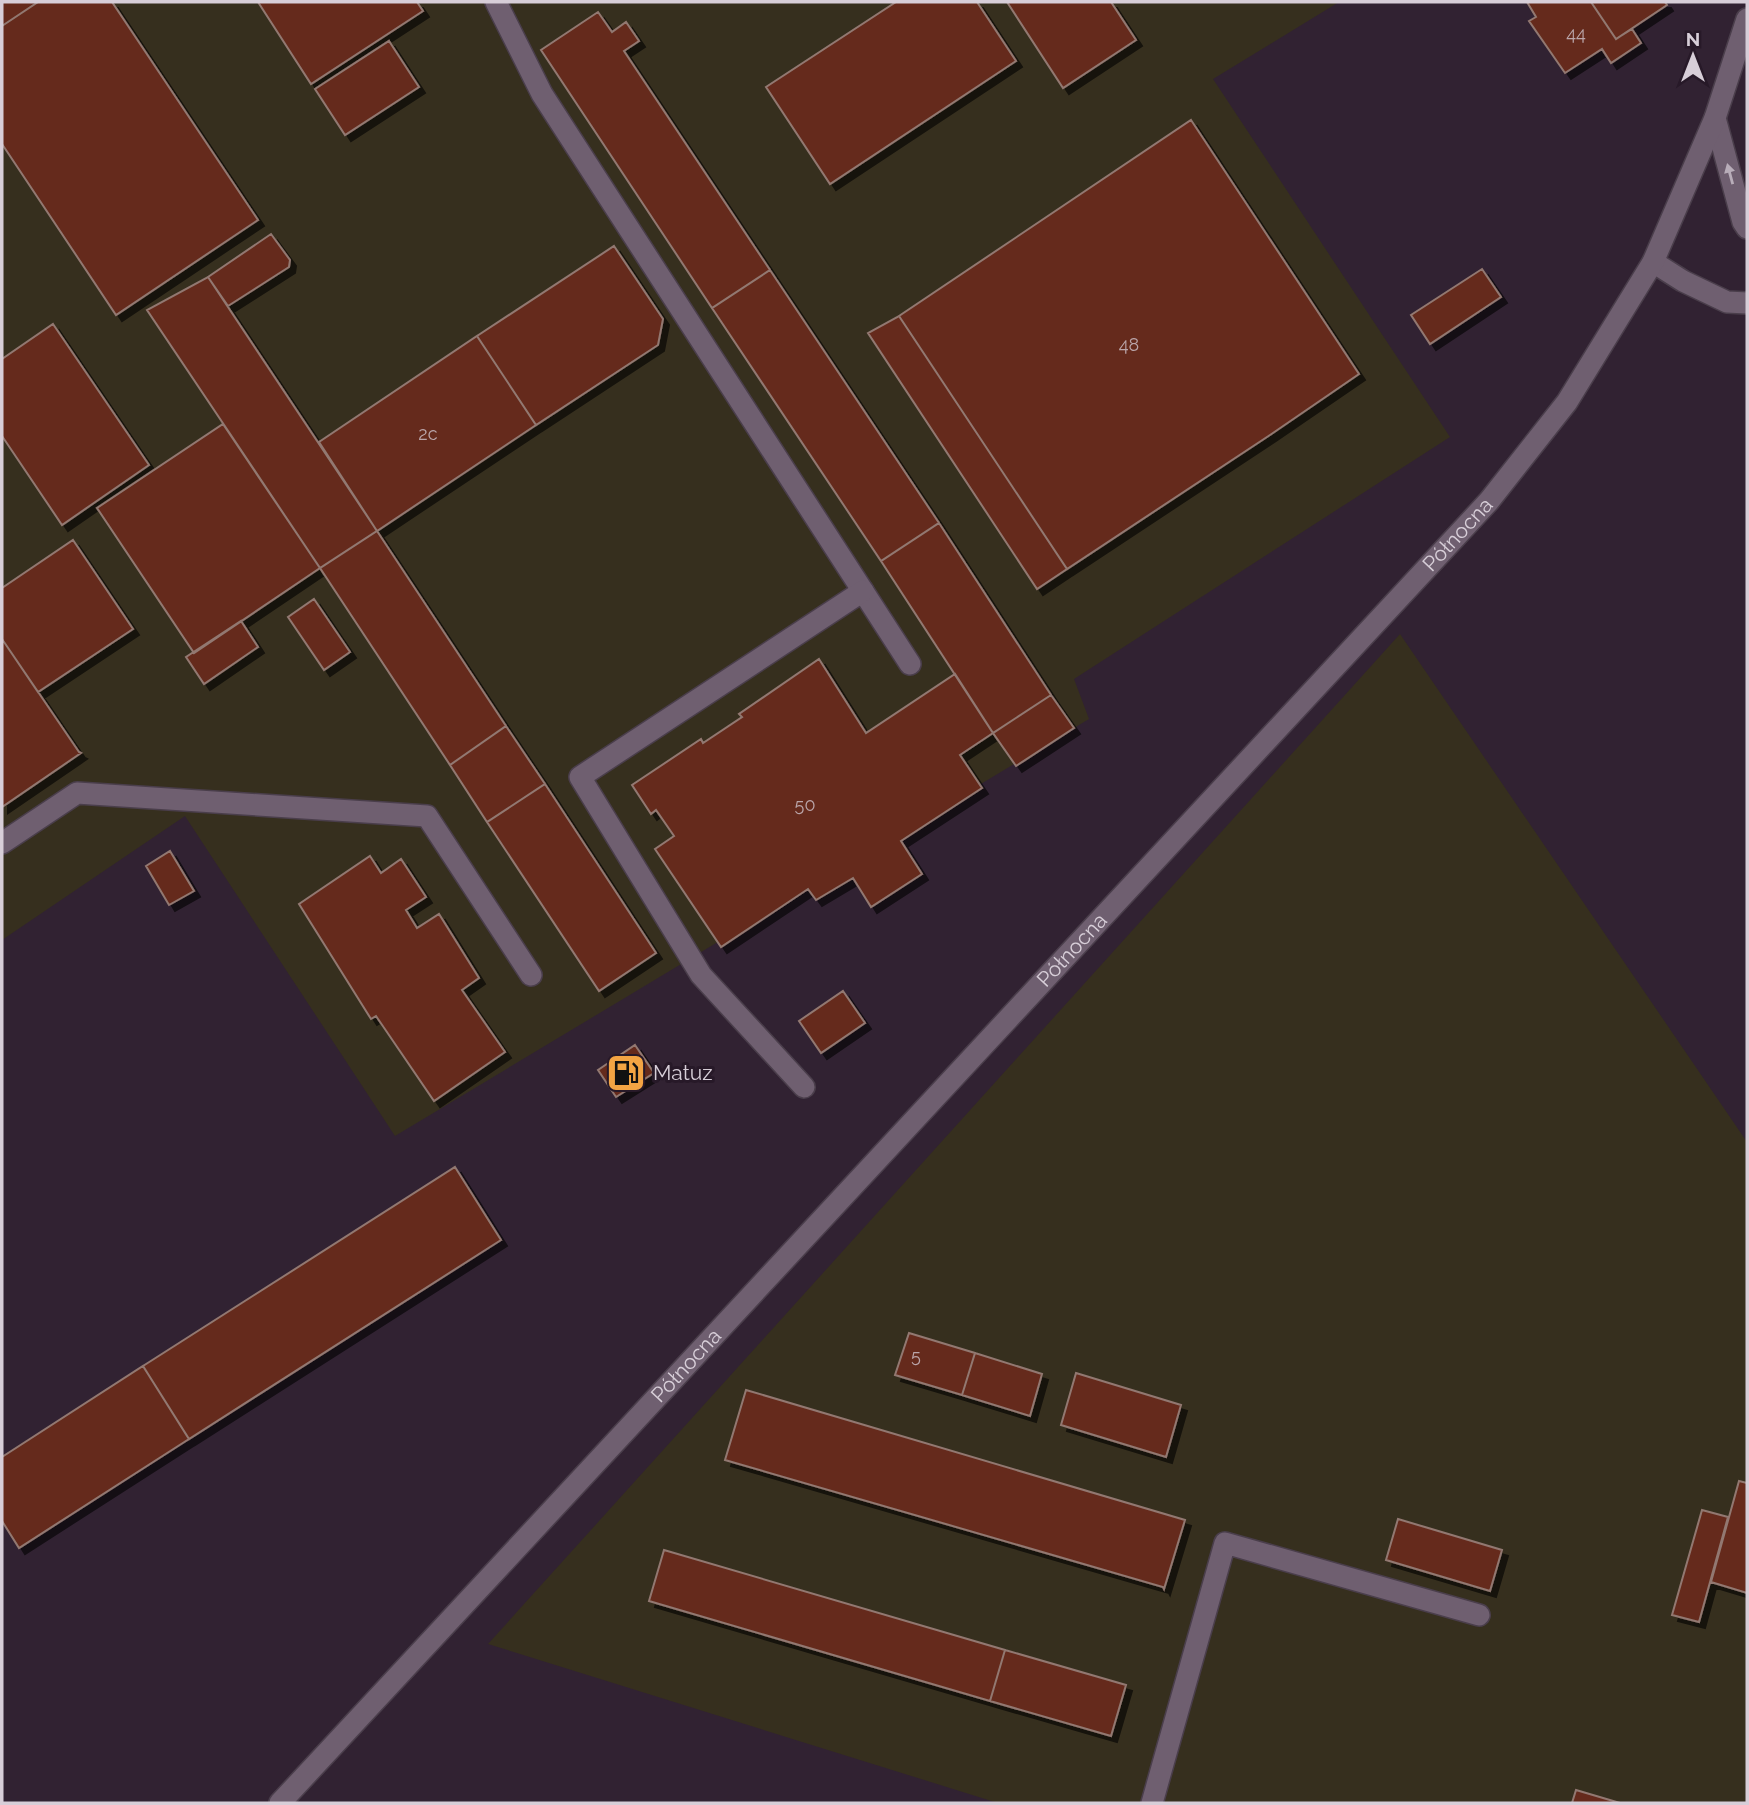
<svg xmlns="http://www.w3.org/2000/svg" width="1749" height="1805" viewBox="0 0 1749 1805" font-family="Raleway,sans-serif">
<defs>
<filter id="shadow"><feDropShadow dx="6" dy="6" stdDeviation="0" flood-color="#0009"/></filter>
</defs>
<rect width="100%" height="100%" fill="#312232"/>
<path fill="#362f1e" d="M 2,2 L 1339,2 L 1213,79 L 1450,437 L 1074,679 L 1089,719 L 395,1136 L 185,816 L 2,940 Z
M 1400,634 L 1747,1142 L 1747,1803 L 998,1803 L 488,1644 Z"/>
<path fill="#652b1c" stroke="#927871" stroke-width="2" filter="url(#shadow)" d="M 2,2 L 38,2 L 2,26 Z
M 38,2 L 112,2 L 258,220 L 116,315 L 2,144 L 2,26 Z
M 258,2 L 417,2 L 423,11 L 311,84 Z
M 896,2 L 977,2 L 1016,61 L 830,184 L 766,87 Z
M 1007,2 L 1111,2 L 1136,40 L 1063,88 Z
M 1527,2 L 1591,2 L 1616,39 L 1632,29 L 1641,43 L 1611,63 L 1602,49 L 1565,73 L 1529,21 L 1536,17 Z
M 1591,2 L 1665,2 L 1667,5 L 1616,39 Z
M 598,12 L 612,32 L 626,22 L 639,41 L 624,51 L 770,270 L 712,308 L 541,50 Z
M 389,41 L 419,87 L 345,135 L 315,89 Z
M 1191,120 L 1359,374 L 1270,435 L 1067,569 L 899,316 Z
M 271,234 L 290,260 L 289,267 L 228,306 L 208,277 Z
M 614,246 L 663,319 L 658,345 L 536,425 L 477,336 Z
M 1482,269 L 1501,297 L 1430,344 L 1411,315 Z
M 770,270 L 939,523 L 881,561 L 712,308 Z
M 208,277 L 377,531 L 320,568 L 147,310 Z
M 899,316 L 1067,569 L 1037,589 L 868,333 Z
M 53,324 L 149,465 L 62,525 L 2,436 L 2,359 Z
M 477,336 L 536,425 L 377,531 L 319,442 Z
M 223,424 L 320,568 L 194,653 L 97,508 Z
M 939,523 L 1051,695 L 993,733 L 881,561 Z
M 377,531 L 506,726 L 450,765 L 320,568 Z
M 73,540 L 133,629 L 38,692 L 2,639 L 2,588 Z
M 314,599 L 350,652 L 324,670 L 288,617 Z
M 241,621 L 258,647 L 204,684 L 186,657 Z
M 2,639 L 79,752 L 81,753 L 2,807 Z
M 819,659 L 866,733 L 955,674 L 993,733 L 960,755 L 982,788 L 901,841 L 922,874 L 871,907 L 853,878 L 816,900 L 808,889 L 721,947 L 655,849 L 674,836 L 656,810 L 651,814 L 632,785 L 701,739 L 703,743 L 742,717 L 739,714 Z
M 1051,695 L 1074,728 L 1016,766 L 993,733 Z
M 506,726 L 545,784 L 487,822 L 450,765 Z
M 545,784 L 656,953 L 599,991 L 487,822 Z
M 170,851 L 194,891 L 169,905 L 146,866 Z
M 370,856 L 381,873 L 401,859 L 426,897 L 406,910 L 417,928 L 439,914 L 479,978 L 462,990 L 505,1052 L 434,1101 L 376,1016 L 371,1019 L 299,904 Z
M 843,991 L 865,1023 L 821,1053 L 799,1021 Z
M 635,1045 L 654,1073 L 616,1097 L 598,1070 Z
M 455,1167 L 501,1240 L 189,1439 L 143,1366 Z
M 909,1333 L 975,1353 L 962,1395 L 895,1375 Z
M 975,1353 L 1042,1374 L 1030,1416 L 962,1395 Z
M 143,1366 L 189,1439 L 19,1548 L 2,1521 L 2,1457 Z
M 1076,1373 L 1181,1405 L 1166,1457 L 1061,1425 Z
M 746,1390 L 1185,1520 L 1164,1589 L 1163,1587 L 725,1460 Z
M 1739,1481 L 1747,1483 L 1747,1593 L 1711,1582 Z
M 1702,1510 L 1728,1517 L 1699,1622 L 1672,1615 Z
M 1398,1519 L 1502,1550 L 1490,1591 L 1386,1560 Z
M 664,1550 L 1005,1650 L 990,1701 L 649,1601 Z
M 1005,1650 L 1126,1685 L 1111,1736 L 990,1701 Z
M 1576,1790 L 1620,1803 L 1572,1803 Z"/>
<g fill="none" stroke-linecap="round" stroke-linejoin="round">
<g stroke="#4a3e4b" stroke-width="24">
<g id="minor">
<path d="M 496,2 L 542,94 L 910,664"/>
<path d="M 1715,118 L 1743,222 L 1747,228"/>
<path d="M 1653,262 L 1683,281 L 1727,302 L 1747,303"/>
<path d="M 2,843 L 77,793 L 427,816 L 531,975"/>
<path d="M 804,1087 L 701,975 L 580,777 L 863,591"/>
<path id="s1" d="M 280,1803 L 1489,501 L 1567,402 L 1653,262 L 1715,118 L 1747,19"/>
<path d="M 1152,1803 L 1225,1543 L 1479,1615"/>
</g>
</g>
<use href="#minor" stroke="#6f5f70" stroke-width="21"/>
</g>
<defs><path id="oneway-solid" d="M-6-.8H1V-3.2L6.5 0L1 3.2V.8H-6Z" transform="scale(1.75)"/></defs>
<use fill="#b8adb9" href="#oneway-solid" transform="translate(1730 174) rotate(-105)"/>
<defs>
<g id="fuel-square" transform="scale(2.0125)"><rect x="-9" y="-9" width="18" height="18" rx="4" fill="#f3a443" stroke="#271928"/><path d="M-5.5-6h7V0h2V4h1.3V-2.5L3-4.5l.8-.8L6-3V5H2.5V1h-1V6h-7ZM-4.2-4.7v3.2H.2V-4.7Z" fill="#111"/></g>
</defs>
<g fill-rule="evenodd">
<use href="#fuel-square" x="626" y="1073"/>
</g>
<g text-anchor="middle" stroke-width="6" stroke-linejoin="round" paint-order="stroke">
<g font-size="18" fill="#baa5a9">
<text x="1576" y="40">44</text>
<text x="1129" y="351">48</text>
<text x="428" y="440">2c</text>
<text x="805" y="811">50</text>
<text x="916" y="1362">5</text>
</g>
<g font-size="21" fill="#d7ced8" stroke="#271928">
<text dy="7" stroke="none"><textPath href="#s1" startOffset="1731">Północna</textPath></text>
<text dy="7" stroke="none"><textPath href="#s1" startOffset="1164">Północna</textPath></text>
<text dy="7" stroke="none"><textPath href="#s1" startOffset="597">Północna</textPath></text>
</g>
<g font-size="21" fill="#d7ced8" stroke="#271928" text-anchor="start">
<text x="653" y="1080">Matuz</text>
</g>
</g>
<rect width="1749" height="1805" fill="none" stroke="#d7ced8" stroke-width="7"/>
<g transform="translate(1693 56)" stroke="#271928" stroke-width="5" paint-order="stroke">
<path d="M0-5L12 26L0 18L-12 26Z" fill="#d7ced8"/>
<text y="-10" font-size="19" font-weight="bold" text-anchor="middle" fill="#d7ced8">N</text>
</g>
</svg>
